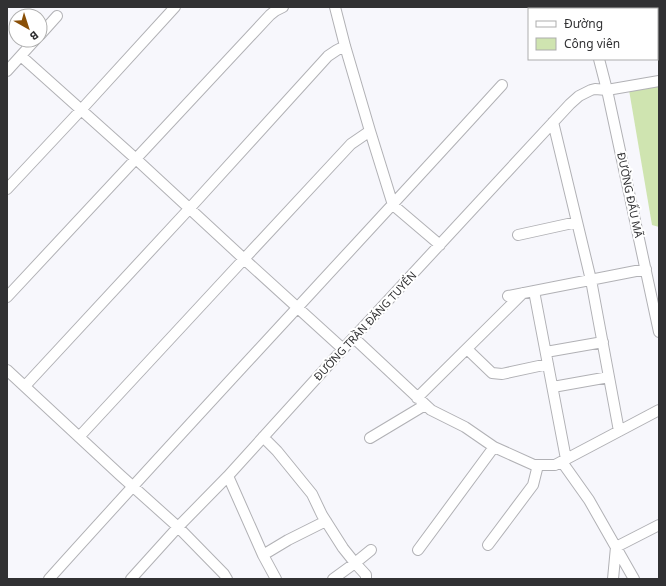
<svg xmlns="http://www.w3.org/2000/svg" width="666" height="586" viewBox="0 0 666 586" font-family="'Noto Sans',sans-serif">
<rect width="100%" height="100%" fill="#f7f7fc"/>
<path fill="#cfe4b0" d="M 659,83 L 659,227 L 652,225 L 629,90 Z"/>
<g fill="none" stroke-linecap="round" stroke-linejoin="round">
<g stroke="#b1b1b5" stroke-width="12">
<path id="minor" d="M 335,7 L 345,46 L 370,131 L 393,205 L 440,245
M 586,7 L 587,9
M 656,9 L 659,8
M 40,35 L 57,16
M 21,56 L 136,159 L 244,259 L 343,349
M 599,59 L 607,90 L 659,332
M 7,71 L 35,40
M 553,122 L 591,280 L 619,431
M 7,189 L 81,110 L 175,7
M 518,235 L 577,222
M 534,291 L 566,459
M 508,296 L 646,269
M 7,297 L 270,15 L 275,11 L 283,7
M 354,338 L 431,410 L 465,427 L 494,447 L 534,465 L 555,465 L 659,410
M 467,349 L 492,373 L 502,374 L 548,364
M 546,352 L 603,342
M 7,370 L 120,475 L 178,527 L 224,574 L 227,579
M 25,386 L 189,209 L 328,56 L 337,50 L 345,46
M 553,387 L 609,377
M 417,398 L 523,293
M 79,437 L 244,259 L 351,144 L 370,131
M 263,437 L 277,451 L 312,494 L 322,515 L 343,548 L 355,563 L 366,575 L 366,579
M 370,438 L 425,405
M 562,462 L 589,500 L 634,579
M 228,476 L 263,555 L 276,579
M 488,545 L 533,485 L 538,465
M 418,550 L 494,447
M 263,555 L 288,540 L 326,521
M 49,579 C 198,413 352,250 502,85
M 131,579 L 178,527 L 228,476 L 343,349 L 570,104 L 579,96 L 591,90 L 595,89 L 607,90 L 659,81
M 333,579 L 355,563 L 371,550
M 613,579 L 616,547 L 659,525"/>
</g>
<use href="#minor" stroke="#fff" stroke-width="10"/>
</g>
<g text-anchor="middle" stroke-width="4" stroke-linejoin="round" paint-order="stroke">
<g font-size="11" fill="#313133" stroke="#fff">
<text transform="translate(630 195) rotate(78)" y="4">ĐƯỜNG ĐẤU MÃ</text>
<text transform="translate(365 326) rotate(-47)" y="4">ĐƯỜNG TRẦN ĐĂNG TUYỂN</text>
</g>
</g>
<rect width="666" height="586" fill="none" stroke="#313133" stroke-width="16"/>
<rect x="528" y="8" width="130" height="52" fill="#ffffff" stroke="#adadad"/>
<rect x="536" y="21" width="20" height="6" fill="#ffffff" stroke="#adadad"/>
<text x="564" y="28" font-size="12" fill="#313133">Đường</text>
<rect x="536" y="38" width="20" height="12" fill="#cfe4b0" stroke="#adadad"/>
<text x="564" y="48" font-size="12" fill="#313133">Công viên</text>
<g transform="translate(28 28) rotate(141)"><circle r="19" fill="#ffffff" stroke="#adadad"/>
<path d="M0-3L7 15L0 10L-7 15Z" fill="#894f07"/>
<text y="-6" font-size="11" font-weight="bold" text-anchor="middle" fill="#313133">B</text>
</g>
</svg>
